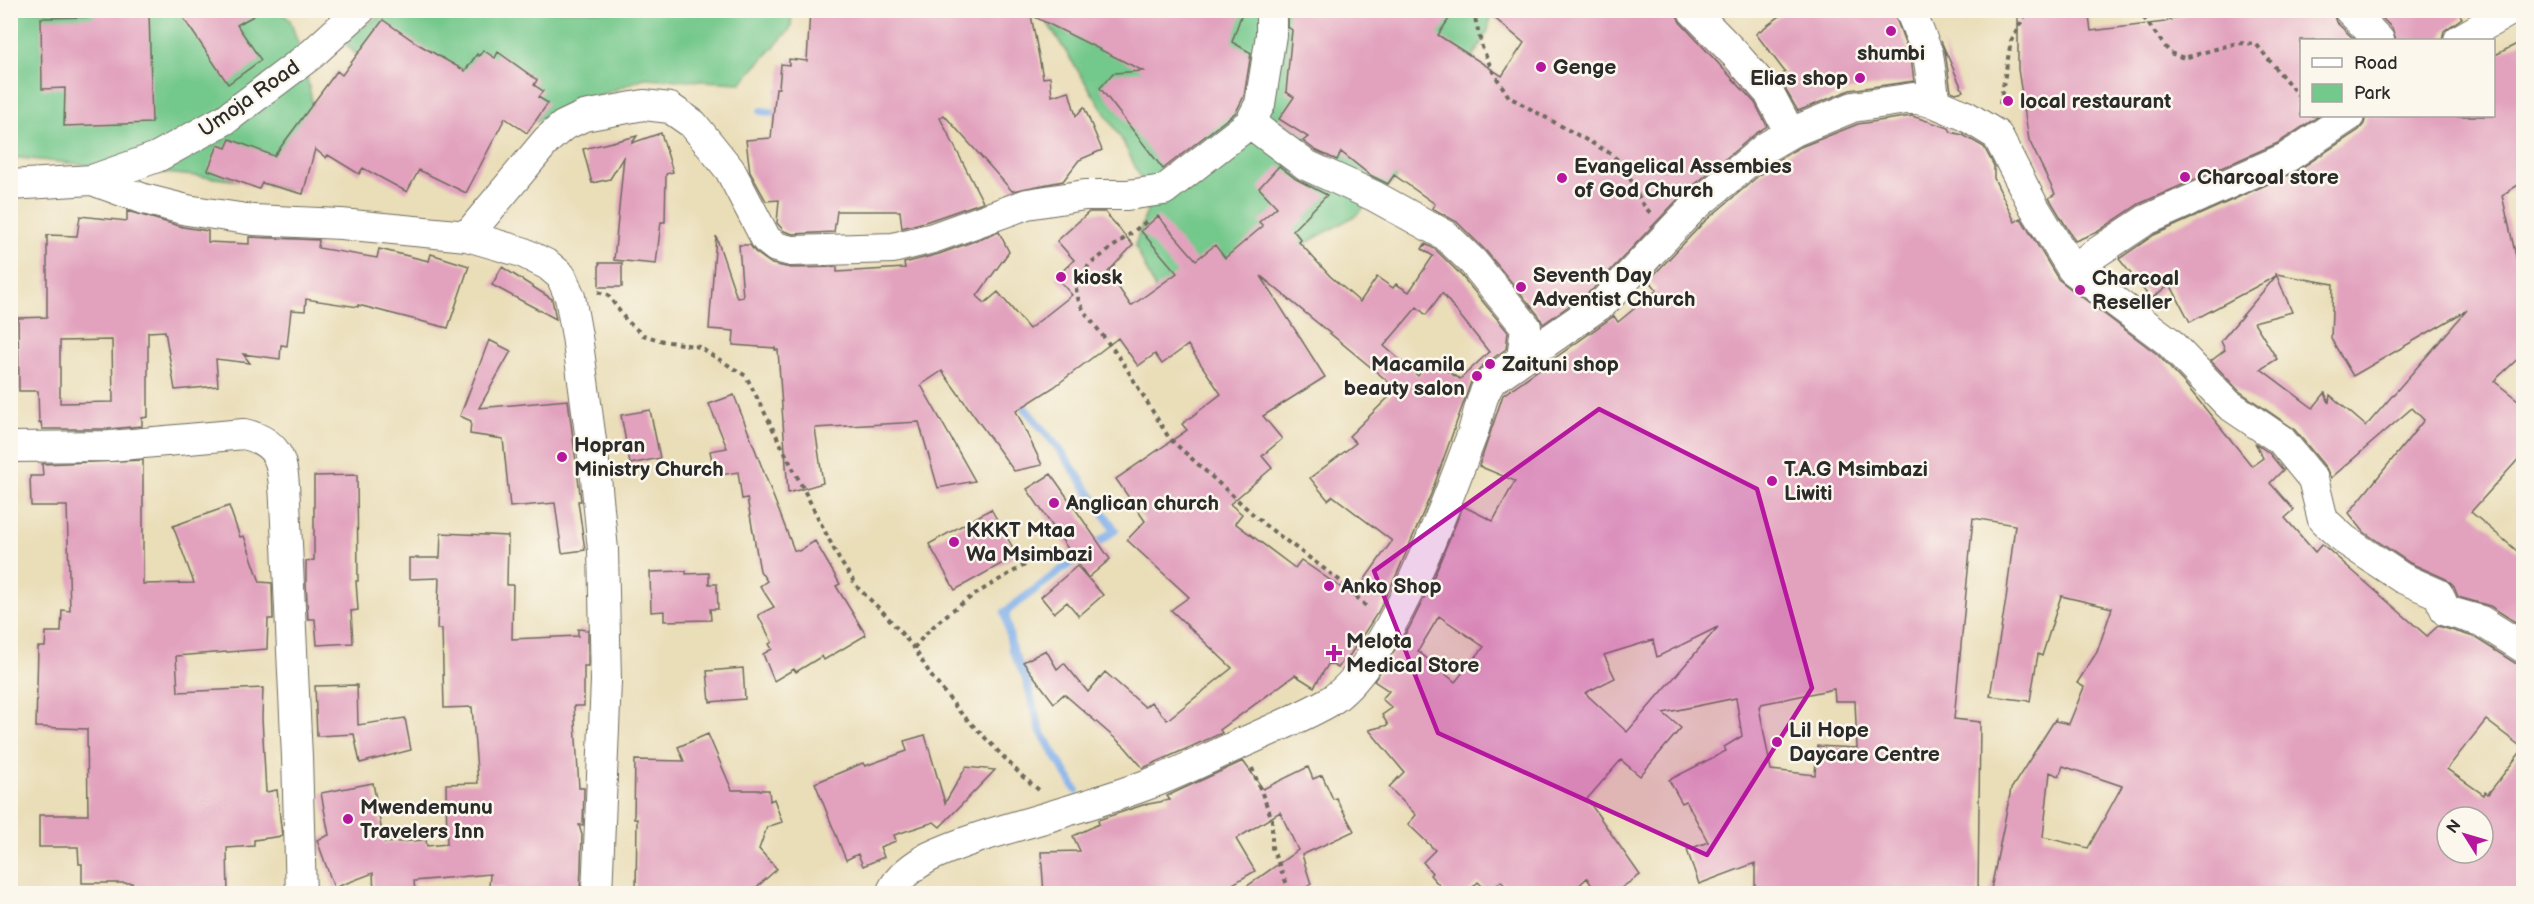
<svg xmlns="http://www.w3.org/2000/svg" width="2534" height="904" viewBox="0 0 2534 904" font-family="'Balsamiq Sans',sans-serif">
<rect width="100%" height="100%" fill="#fbf7ec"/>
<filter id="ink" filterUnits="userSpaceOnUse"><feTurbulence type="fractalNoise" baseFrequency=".0167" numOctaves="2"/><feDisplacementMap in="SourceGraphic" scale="12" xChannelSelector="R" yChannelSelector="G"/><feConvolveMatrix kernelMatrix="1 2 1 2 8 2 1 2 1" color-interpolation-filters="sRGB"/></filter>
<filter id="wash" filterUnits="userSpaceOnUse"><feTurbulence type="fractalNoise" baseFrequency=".008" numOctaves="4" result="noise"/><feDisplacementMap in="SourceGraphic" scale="24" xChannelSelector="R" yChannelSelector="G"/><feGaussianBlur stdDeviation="1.35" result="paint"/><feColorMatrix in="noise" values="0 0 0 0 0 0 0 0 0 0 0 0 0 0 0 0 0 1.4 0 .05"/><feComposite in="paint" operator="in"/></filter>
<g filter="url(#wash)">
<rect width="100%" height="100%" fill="#eadeb9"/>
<path fill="#73c88b" stroke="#4f7a5b" stroke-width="1.5" d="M 10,11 L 279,11 L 290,20 L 302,55 L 317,124 L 289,179 L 289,191 L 262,183 L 11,157 Z
M 386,11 L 792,11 L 791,28 L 741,83 L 644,78 L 535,122 L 462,71 L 382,81 L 343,41 Z
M 1040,11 L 1491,11 L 1488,31 L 1433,124 L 1396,179 L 1355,216 L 1304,244 L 1246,295 L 1155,289 L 1135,245 L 1151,199 L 1122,140 Z"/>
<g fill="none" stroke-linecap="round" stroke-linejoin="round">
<path stroke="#7fafea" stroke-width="8" d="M 761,111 L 784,114
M 1017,399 L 1060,450 L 1115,530 L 1005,612 L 1012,649 L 1026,679 L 1040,730 L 1076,790"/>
</g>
<g id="blocks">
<path fill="#e2a2be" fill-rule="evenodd" d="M 93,10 L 149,10 L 152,123 L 64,126 L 65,88 L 42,89 L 41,18 L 94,17 Z
M 178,10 L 264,10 L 237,25 L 261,60 L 228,84 Z
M 810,10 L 1243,10 L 1232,42 L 1251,53 L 1244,96 L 1236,112 L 1163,169 L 1100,88 L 1113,73 L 1143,71 L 1031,15 L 1043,78 L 1050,77 L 1052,96 L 1069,91 L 1076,116 L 1084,107 L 1102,150 L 1079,160 L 1063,181 L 1012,191 L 944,115 L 940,118 L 983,202 L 928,221 L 902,228 L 900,211 L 837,211 L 834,232 L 793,234 L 784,231 L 777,223 L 779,200 L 766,201 L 750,172 L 746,140 L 771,138 L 776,88 L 779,88 L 781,64 L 789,65 L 789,59 L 807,61 Z
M 1288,10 L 1455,10 L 1438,35 L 1502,76 L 1524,43 L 1485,10 L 1675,10 L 1680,22 L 1755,103 L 1767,126 L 1755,134 L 1681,196 L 1593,289 L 1543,324 L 1539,316 L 1486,251 L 1457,222 L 1432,208 L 1435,204 L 1394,175 L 1388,184 L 1370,175 L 1341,152 L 1337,160 L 1315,150 L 1303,141 L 1308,137 L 1279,119 L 1294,97 L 1286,92 L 1292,30 L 1288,27 Z
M 1788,10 L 1893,10 L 1911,59 L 1914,81 L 1850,90 L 1798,111 L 1779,78 L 1785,72 L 1756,34 Z
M 2018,10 L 2088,10 L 2091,31 L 2165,22 L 2197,10 L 2332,10 L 2336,22 L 2355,40 L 2301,40 L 2301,116 L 2319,116 L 2278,143 L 2139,204 L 2097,232 L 2075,241 L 2049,198 L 2055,194 L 2029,140 L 2018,69 Z
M 2374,10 L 2457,10 L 2462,18 L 2444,31 L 2442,40 L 2396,40 L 2392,28 Z
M 383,20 L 418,44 L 465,71 L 477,54 L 479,56 L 483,50 L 495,58 L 498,52 L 537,80 L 534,85 L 543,91 L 538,97 L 548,103 L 527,133 L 505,118 L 466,193 L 419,170 L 407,192 L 363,168 L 359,174 L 328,155 L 326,158 L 315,149 L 303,194 L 262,183 L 259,189 L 208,170 L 218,145 L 226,148 L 230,139 L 274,156 L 337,71 L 342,75 Z
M 1941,41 L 1963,91 L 1956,93 L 1951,91 L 1945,52 Z
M 2523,41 L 2523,182 L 2502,195 L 2517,261 L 2523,257 L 2523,354 L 2494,381 L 2523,404 L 2523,454 L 2471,512 L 2523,556 L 2523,627 L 2490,606 L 2458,597 L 2454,587 L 2446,579 L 2410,563 L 2364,532 L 2349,513 L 2424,420 L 2412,408 L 2331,478 L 2326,468 L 2294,429 L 2239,391 L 2211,361 L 2225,350 L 2221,341 L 2276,276 L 2190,322 L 2170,284 L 2151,299 L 2119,259 L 2154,235 L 2295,172 L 2359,130 L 2364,124 L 2366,116 L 2493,116 L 2493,56 ZM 2276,274 L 2333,284 L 2331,339 L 2353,376 L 2467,310 L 2366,426 L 2330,395 L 2329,403 L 2325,393 L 2313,408 L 2261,369 L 2277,359 L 2254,322 L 2292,312 Z
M 1912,116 L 1949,128 L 1951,132 L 1963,135 L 1984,147 L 1994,166 L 1994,178 L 2015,222 L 2021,218 L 2058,279 L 2157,354 L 2186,385 L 2252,466 L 2263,458 L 2255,443 L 2269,453 L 2283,470 L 2270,483 L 2294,510 L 2285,518 L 2315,552 L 2322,544 L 2427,636 L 2438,626 L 2474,637 L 2515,663 L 2523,665 L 2523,748 L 2486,720 L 2447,769 L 2484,795 L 2485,792 L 2488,794 L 2523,749 L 2523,894 L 1990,894 L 2011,789 L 2056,718 L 2055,721 L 2069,724 L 2084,687 L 2077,683 L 2097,652 L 2112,608 L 2061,596 L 2042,656 L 2038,654 L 2030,701 L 1990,696 L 2006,599 L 2015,525 L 1973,518 L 1954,719 L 1980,722 L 1978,894 L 1755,894 L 1755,863 L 1699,884 L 1687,850 L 1708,842 L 1686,801 L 1682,803 L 1669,780 L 1726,751 L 1724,747 L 1742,736 L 1736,698 L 1663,713 L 1681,728 L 1640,776 L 1621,760 L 1587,799 L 1640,875 L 1612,894 L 1597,894 L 1587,878 L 1570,894 L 1512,894 L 1501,881 L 1489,893 L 1478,882 L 1466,894 L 1447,894 L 1430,875 L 1432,873 L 1423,862 L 1435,850 L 1408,824 L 1416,815 L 1389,787 L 1404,772 L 1369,730 L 1388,725 L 1382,715 L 1392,708 L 1382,699 L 1389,691 L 1374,681 L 1409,628 L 1429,588 L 1463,506 L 1493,521 L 1515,481 L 1479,466 L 1503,395 L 1614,316 L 1618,322 L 1657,290 L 1649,280 L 1704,222 L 1776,161 L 1798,148 L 1858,124 ZM 1439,616 L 1484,647 L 1455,682 L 1418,651 ZM 1718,627 L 1627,732 L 1585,693 L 1615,678 L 1604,655 L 1653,640 L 1657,657 ZM 1834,689 L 1835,701 L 1855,701 L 1857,748 L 1817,746 L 1815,775 L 1771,770 L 1759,707 L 1761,704 ZM 2063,766 L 2122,786 L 2088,848 L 2043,837 L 2050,772 L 2059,776 ZM 2447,817 L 2483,817 L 2483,853 L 2447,853 Z
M 661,133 L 673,172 L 666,174 L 665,222 L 661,222 L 656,264 L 614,260 L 624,156 L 610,179 L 592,183 L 583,149 L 637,136 L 632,143 Z
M 1279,166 L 1296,179 L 1327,195 L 1293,230 L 1301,240 L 1299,242 L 1330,276 L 1360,302 L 1377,277 L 1393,288 L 1396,284 L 1409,292 L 1433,256 L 1422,249 L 1425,244 L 1435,249 L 1460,274 L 1508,332 L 1506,349 L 1482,366 L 1472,379 L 1431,494 L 1397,574 L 1378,612 L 1346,661 L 1344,659 L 1338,668 L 1329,663 L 1314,687 L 1295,675 L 1220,730 L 1222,733 L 1143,768 L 1125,747 L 1064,694 L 1054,703 L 1023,662 L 1046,650 L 1057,669 L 1064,663 L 1088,692 L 1105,672 L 1145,707 L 1151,702 L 1167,720 L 1232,668 L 1171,610 L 1189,597 L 1127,540 L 1145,521 L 1116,479 L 1187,430 L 1182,424 L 1221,394 L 1188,345 L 1162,364 L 1155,354 L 1138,366 L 1118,338 L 1054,387 L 1016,411 L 1042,465 L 1014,471 L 942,371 L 921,385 L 975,481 L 938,488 L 919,422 L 848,426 L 815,428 L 823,483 L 788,493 L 778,350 L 775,350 L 775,348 L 733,345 L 734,331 L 709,329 L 716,236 L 737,298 L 743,297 L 739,245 L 750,245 L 755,252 L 772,264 L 791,268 L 837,267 L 837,272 L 905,268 L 904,263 L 939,254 L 999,232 L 1009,252 L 977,296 L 985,303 L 998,292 L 1029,329 L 1072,295 L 1056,277 L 1074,260 L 1057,241 L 1089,212 L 1105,212 L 1133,245 L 1108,272 L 1131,306 L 1177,273 L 1141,231 L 1158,216 L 1196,260 L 1215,245 L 1225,258 L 1263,226 L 1259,222 L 1277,207 L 1259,188 ZM 1261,276 L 1397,389 L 1349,436 L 1356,443 L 1310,478 L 1328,500 L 1333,496 L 1392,541 L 1353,596 L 1301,560 L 1295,568 L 1235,523 L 1242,514 L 1230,504 L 1272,468 L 1262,456 L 1282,439 L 1263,416 L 1325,377 ZM 1442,293 L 1489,352 L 1460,379 L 1440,367 L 1438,370 L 1427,363 L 1418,376 L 1384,346 L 1417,307 L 1426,315 Z
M 127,211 L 183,227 L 208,231 L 208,242 L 249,244 L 249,237 L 319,240 L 318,248 L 377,258 L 379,249 L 429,261 L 431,254 L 469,266 L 448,328 L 358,305 L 358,307 L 306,299 L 305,311 L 291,310 L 287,346 L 281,345 L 280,359 L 243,354 L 250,363 L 216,359 L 218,386 L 175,390 L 165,331 L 148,332 L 148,417 L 142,418 L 142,426 L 109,429 L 42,429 L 41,422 L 39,423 L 38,391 L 19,391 L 18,318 L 47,317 L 47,235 L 77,236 L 80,216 L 127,221 ZM 112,340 L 113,402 L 60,403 L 60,341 Z
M 599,263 L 622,263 L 622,287 L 599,287 Z
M 502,267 L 552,299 L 556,319 L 492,285 Z
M 489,340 L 511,351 L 479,408 L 568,400 L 581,501 L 578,501 L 585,550 L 562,553 L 555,503 L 510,507 L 503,439 L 470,434 L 471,421 L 460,416 Z
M 734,395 L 794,550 L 799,551 L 815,541 L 840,584 L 836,586 L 866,635 L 824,660 L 822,656 L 796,672 L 794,669 L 774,681 L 763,654 L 772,649 L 769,644 L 772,642 L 758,615 L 774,607 L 760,586 L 767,581 L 760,571 L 747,498 L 742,499 L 738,472 L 715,476 L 710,451 L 727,448 L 709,404 Z
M 650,410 L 660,458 L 630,464 L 621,415 Z
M 143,460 L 143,584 L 194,583 L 173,526 L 229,506 L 240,537 L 244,536 L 260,582 L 272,583 L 273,619 L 268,619 L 267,649 L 176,656 L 178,692 L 263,688 L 262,718 L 266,792 L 277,790 L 282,836 L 254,840 L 254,846 L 227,848 L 228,894 L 133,894 L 132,883 L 82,883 L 82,864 L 79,864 L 78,847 L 39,847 L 39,815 L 88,815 L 87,729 L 36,727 L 38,647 L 45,647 L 46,632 L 61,632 L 62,610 L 70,611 L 67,506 L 31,506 L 30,476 L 43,476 L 42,464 Z
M 1051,474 L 1110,559 L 1088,578 L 1027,489 Z
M 357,475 L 358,581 L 356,581 L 358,610 L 351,611 L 353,643 L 317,645 L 315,619 L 308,619 L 306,583 L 306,561 L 314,560 L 314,476 Z
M 991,509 L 1017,555 L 955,590 L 929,544 Z
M 441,533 L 508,536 L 507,585 L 513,585 L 512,639 L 578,636 L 578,629 L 588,630 L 588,666 L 584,666 L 584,706 L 574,706 L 579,788 L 584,788 L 583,825 L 579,825 L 582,835 L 580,894 L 504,894 L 504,888 L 489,887 L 490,874 L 414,881 L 415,892 L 374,894 L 373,873 L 334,888 L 317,840 L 329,835 L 321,793 L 373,783 L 384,843 L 426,840 L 427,846 L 447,844 L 446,784 L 478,783 L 472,707 L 444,708 L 442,629 L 437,629 L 439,578 L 409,579 L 409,558 L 440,558 Z
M 1077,566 L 1103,595 L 1079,616 L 1067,602 L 1054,613 L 1041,597 Z
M 686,571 L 686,574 L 709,573 L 709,584 L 717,584 L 718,609 L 710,609 L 711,620 L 664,621 L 664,611 L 651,612 L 650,572 Z
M 743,668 L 745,699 L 710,702 L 707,671 Z
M 357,685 L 358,725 L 405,718 L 411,750 L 360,763 L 354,734 L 317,736 L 315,686 Z
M 708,734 L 732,790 L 769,790 L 770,801 L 774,799 L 782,822 L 767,827 L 759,849 L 777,869 L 749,894 L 647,894 L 636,891 L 637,819 L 634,819 L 635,760 L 684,761 L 678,747 Z
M 925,735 L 945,803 L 966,767 L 995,770 L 940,827 L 934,822 L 894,835 L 896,841 L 880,847 L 884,857 L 863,866 L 858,854 L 846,860 L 815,783 L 863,763 L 865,766 L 907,751 L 904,741 Z
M 1243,761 L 1263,789 L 1308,767 L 1313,779 L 1322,775 L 1333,799 L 1336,798 L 1354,831 L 1302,855 L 1311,884 L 1296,894 L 1236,894 L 1298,850 L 1280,812 L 1236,839 L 1255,871 L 1216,894 L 1088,894 L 1087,891 L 1044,894 L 1041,852 L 1080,851 L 1073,836 L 1099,824 L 1098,820 L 1143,805 L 1170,800 L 1167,796 Z"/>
</g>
</g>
<g filter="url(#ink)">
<use href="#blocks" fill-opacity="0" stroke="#6e6a5d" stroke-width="1.5"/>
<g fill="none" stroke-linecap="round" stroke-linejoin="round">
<g stroke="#6e6a5d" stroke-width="32">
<path id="minor" d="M 1692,10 L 1735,54 L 1769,93 L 1790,133
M 1910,10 L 1928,54 L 1935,103
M 2349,10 L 2379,40
M 2459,40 L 2511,10
M 1250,123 L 1306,165 L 1374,196 L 1445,235 L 1473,262 L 1526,327 L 1522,358
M 92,180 L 144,199 L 187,210 L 253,220 L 341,224 L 467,236 L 522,252 L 548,265 L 561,276 L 570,297 L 577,336 L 596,478 L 603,550 L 606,681 L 597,894
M 10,185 L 92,180 L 157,157 L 226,119 L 312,54 L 360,10
M 467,236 L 547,140 L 563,126 L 584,116 L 644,105 L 670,108 L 693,124 L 730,170 L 766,239 L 776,247 L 791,251 L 893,248 L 933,238 L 1027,204 L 1085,195 L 1127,195 L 1164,190 L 1250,123 L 1260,104 L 1271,35 L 1271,10
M 2072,269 L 2146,220 L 2286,158 L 2349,116
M 10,447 L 110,446 L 244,434 C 284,443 283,468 285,502 L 297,757 L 301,894
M 891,894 C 896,878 915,865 929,857 C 973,836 1021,826 1067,811 C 1097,802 1128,792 1157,781 C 1188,769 1218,753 1249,740 C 1275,728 1302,717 1327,703 C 1389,668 1446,502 1472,435 C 1479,416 1480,396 1492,380 L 1604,302 L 1692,209 L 1766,147 L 1790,133 L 1853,107 L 1913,98 L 1935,103 L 1966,116 L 1997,135 L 2033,205 L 2072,269 L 2168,341 L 2228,404 L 2281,440 L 2313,479 L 2323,520 L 2345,540 L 2402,578 L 2438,594 L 2446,611 L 2481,621 L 2524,648"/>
</g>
<path stroke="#6e6a5d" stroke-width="4" stroke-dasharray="4.5 4.5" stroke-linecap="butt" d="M 1473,10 L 1482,47 L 1493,72 L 1509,97 L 1608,152 L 1623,164 L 1642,203 L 1651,214
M 2138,10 L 2170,53 L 2184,58 L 2237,43 L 2256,44 L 2302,100
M 2000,104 L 2011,41 L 2028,10
M 1146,222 L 1089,265 L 1075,285 L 1079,302 L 1084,311 L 1122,361 L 1169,438 L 1265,525 L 1338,579 L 1368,608
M 598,292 L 608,295 L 626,320 L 643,335 L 663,341 L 699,347 L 746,376 L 839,559 L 858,588 L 885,614 L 914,648 L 932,677 L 959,711 L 1022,776 L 1039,790
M 914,648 C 948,603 1005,578 1052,549
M 1252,768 L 1272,819 L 1272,848 L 1291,894"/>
<use href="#minor" stroke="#fff" stroke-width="30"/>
</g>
</g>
<path fill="#b5179e" fill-opacity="0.2" stroke="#b5179e" stroke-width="4.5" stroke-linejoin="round" d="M 1599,409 L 1757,489 L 1812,688 L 1707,855 L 1438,733 L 1374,571 Z"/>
<g fill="#b5179e" stroke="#fbf7ec" stroke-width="2">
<circle cx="1891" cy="31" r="6"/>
<circle cx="1541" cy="67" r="6"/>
<circle cx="1860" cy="78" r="6"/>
<circle cx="2008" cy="101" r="6"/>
<circle cx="2185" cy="177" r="6"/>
<circle cx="1562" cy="178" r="6"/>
<circle cx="1061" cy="277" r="6"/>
<circle cx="1521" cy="287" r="6"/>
<circle cx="2080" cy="290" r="6"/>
<circle cx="1490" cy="364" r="6"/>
<circle cx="1477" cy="376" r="6"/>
<circle cx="562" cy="457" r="6"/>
<circle cx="1772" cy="481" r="6"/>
<circle cx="1054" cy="503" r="6"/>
<circle cx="954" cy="542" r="6"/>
<circle cx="1329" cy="586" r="6"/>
<path d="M1331 644h6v6h6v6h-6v6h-6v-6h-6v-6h6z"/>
<circle cx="1777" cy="742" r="6"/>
<circle cx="348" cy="819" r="6"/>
</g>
<g text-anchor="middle" stroke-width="5" stroke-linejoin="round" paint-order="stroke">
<g font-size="21" font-weight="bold" fill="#2b2b2b" stroke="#fbf7ec" text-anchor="start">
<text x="1891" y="60" text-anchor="middle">shumbi</text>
<text x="1553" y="74">Genge</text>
<text x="1848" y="85" text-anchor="end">Elias shop</text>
<text x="2020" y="108">local restaurant</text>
<text x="1574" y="173">Evangelical Assembies<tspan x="1574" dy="24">of God Church</tspan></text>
<text x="2197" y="184">Charcoal store</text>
<text x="1533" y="282">Seventh Day<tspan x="1533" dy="24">Adventist Church</tspan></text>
<text x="1073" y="284">kiosk</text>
<text x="2092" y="285">Charcoal<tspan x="2092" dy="24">Reseller</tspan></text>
<text x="1465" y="371" text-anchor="end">Macamila<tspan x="1465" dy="24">beauty salon</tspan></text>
<text x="1502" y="371">Zaituni shop</text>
<text x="574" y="452">Hopran<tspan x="574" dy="24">Ministry Church</tspan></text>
<text x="1784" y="476">T.A.G Msimbazi<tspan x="1784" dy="24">Liwiti</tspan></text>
<text x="1066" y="510">Anglican church</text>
<text x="966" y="537">KKKT Mtaa<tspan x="966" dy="24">Wa Msimbazi</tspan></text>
<text x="1341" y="593">Anko Shop</text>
<text x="1346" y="648">Melota<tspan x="1346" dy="24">Medical Store</tspan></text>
<text x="1789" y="737">Lil Hope<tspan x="1789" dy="24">Daycare Centre</tspan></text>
<text x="360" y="814">Mwendemunu<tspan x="360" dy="24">Travelers Inn</tspan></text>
</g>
<g font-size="21" fill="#2b2b2b" stroke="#fbf7ec">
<text transform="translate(249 98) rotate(-35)" y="7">Umoja Road</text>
</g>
</g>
<rect width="2534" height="904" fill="none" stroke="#fbf7ec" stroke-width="36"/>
<rect x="2300" y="39" width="195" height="78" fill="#fbf7ec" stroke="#a8a59f" stroke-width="1.5"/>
<rect x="2312" y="58" width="30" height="9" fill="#ffffff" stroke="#a8a59f" stroke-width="1.5"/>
<text x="2354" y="69" font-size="18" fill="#2b2b2b">Road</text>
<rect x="2312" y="84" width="30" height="18" fill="#73c88b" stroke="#a8a59f" stroke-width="1.5"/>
<text x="2354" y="99" font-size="18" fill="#2b2b2b">Park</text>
<g transform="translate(2465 835) rotate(307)"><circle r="28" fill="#fbf7ec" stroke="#a8a59f" stroke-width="1.5"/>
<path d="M0-4.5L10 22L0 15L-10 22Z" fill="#b5179e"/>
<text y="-9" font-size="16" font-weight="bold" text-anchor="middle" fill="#2b2b2b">N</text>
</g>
</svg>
